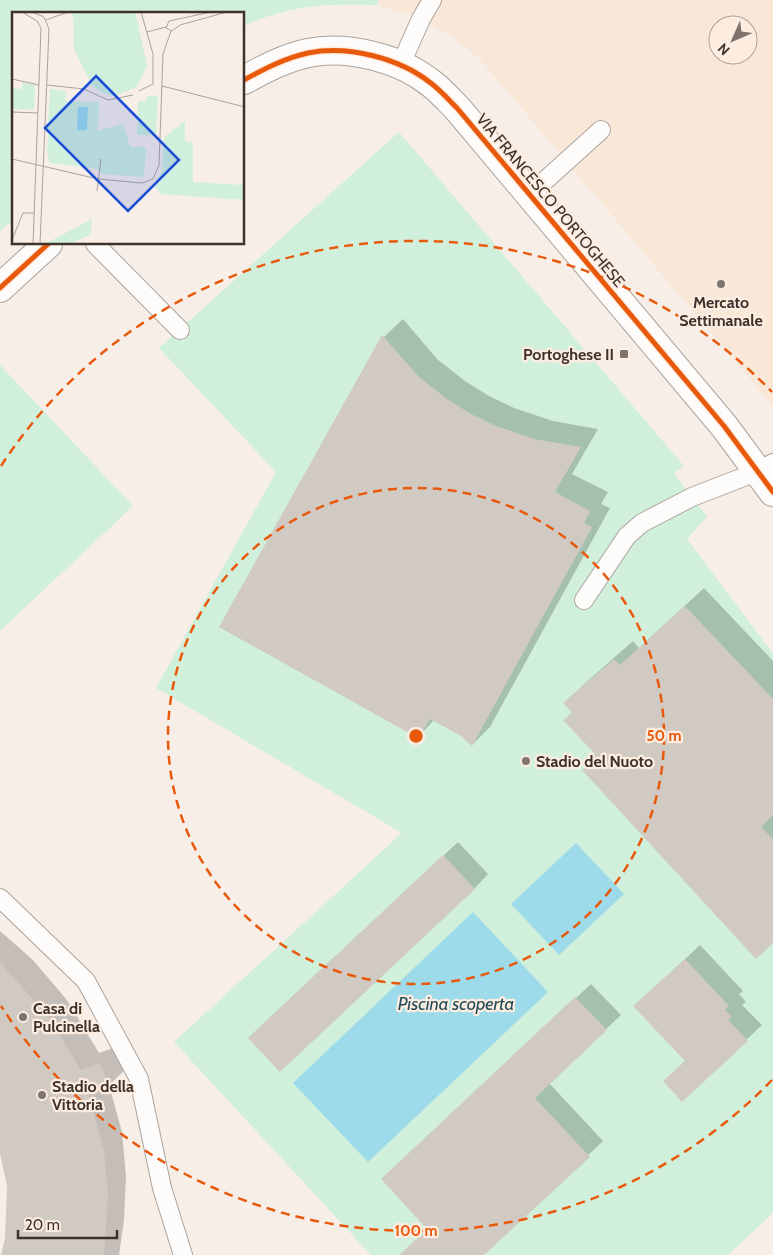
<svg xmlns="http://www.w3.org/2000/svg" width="773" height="1255" viewBox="0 0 773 1255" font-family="Cabin,sans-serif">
<rect width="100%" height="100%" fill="#f7eee7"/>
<path fill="#f9e7d8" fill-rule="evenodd" d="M 378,0 L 773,0 L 773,406 L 479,58 L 454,38 L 421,19 L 377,5 ZM 718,25 L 748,25 L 748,55 L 718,55 Z"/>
<path fill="#d0f0db" d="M 0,0 L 378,0 L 377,5 C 330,3 287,5 244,26 L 244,14 L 14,14 L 14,219 L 0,231 Z
M 399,132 L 684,466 L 674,473 L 707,517 L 687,539 L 773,654 L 773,1213 L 728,1255 L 371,1255 L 174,1042 L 402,833 L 156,688 L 276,472 L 159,348 Z
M 0,365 L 133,506 L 0,631 Z"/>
<path fill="#9ddaea" d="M 576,843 L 624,894 L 559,955 L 511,904 Z
M 473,912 L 548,992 L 368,1162 L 293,1083 Z"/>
<path fill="#0003" d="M 403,319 L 437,359 L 465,381 L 489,396 L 514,408 L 553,421 L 598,429 L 572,474 L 608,492 L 601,504 L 610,508 L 490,727 L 472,745 L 462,735 L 434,720 L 418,737 L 221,627 L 384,337 Z
M 704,588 L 773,661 L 773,941 L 593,761 L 595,753 L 565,720 L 573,712 L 565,703 L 583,685 L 633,641 L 639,648 Z
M 458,842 L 488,874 L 474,889 L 264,1023 Z
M 0,931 L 33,960 L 67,1000 L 99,1053 L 118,1046 L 127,1068 L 109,1085 L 122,1132 L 126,1176 L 124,1220 L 119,1255 L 121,1255 L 7,1255 L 8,1186 L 0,1151 Z
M 700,945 L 743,991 L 739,994 L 746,1002 L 742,1005 L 762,1025 L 682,1100 L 686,1061 L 650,992 Z
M 591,984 L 621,1015 L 549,1083 L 603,1141 L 482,1255 L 424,1255 L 428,1228 L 397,1165 Z"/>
<path fill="#d1cac2" d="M 382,335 L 419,377 L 447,399 L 471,414 L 496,426 L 534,439 L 581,447 L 555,492 L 590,511 L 584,523 L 592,527 L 472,746 L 461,736 L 430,719 L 418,738 L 219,627 Z
M 685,606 L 773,699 L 773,815 L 761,827 L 773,839 L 773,943 L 756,959 L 582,770 L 592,762 L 588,758 L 594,753 L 563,720 L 572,713 L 563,703 L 614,659 L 620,665 Z
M 443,855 L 475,889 L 280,1072 L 248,1038 Z
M 685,959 L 729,1006 L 725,1010 L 732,1017 L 728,1020 L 748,1041 L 682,1102 L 663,1081 L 685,1061 L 633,1006 Z
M 0,962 L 49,1018 L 81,1070 L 100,1063 L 110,1087 L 89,1095 L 104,1151 L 108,1194 L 104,1255 L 1,1255 L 5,1238 L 7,1186 L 0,1154 Z
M 575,997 L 607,1030 L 535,1098 L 590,1157 L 484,1255 L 399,1255 L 427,1229 L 381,1179 Z"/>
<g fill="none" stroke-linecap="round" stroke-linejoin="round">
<g stroke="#aba39c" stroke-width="20">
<path id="service" d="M 400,66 L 421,19 L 432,0
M 529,195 L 601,130
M 95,244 L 180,330
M 584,600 L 627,536 L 642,523 L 692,497 L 759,471 L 773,463
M 0,898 L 86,981 L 139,1079 L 162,1188 L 183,1255"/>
</g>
<g stroke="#aba39c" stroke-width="30">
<path id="tertiary" d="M 244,80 C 264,69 285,58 308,53 C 348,45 400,58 432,84 C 441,91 449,100 457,108 L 724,426 L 773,492
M 0,288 L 48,244"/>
</g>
<use href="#service" stroke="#fefcfb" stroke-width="18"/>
<use href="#tertiary" stroke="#fefcfb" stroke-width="28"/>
<g stroke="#fdede1" stroke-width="8">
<path id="cycleway" d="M 244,80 C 264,69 285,58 308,53 C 348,45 400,58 432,84 C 441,91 449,100 457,108 L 724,426 L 773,492
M 0,288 L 48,244"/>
</g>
<use href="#cycleway" stroke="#e8590c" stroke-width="5"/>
</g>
<g fill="none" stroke="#e8590c" stroke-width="2.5" stroke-dasharray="9 6">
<circle cx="416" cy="736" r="248"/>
<path d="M772 1080A495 495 0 0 1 1 1006M1 466A495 495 0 0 1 772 392"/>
</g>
<g fill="#7e746d" stroke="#fdede1" stroke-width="2">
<circle cx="721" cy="284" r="5"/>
<rect x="619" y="349" width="10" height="10" rx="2.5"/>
<circle cx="526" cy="761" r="5"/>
<circle cx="23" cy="1017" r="5"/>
<circle cx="42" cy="1095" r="5"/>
</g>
<g text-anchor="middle" stroke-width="4.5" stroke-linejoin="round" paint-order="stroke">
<g font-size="16" fill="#3d332b" stroke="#fdede1">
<text transform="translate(551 200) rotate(50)" y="6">VIA FRANCESCO PORTOGHESE</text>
</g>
<g font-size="16" font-weight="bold" fill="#3d332b" stroke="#fdede1" text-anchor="start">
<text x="721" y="308" text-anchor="middle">Mercato<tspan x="721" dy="18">Settimanale</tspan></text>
<text x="614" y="360" text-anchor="end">Portoghese II</text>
<text x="536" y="767">Stadio del Nuoto</text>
<text x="33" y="1014">Casa di<tspan x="33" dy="18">Pulcinella</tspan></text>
<text x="52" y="1092">Stadio della<tspan x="52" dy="18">Vittoria</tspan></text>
</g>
<g font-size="18" font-style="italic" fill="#224b56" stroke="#fdede1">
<text x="456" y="1010">Piscina scoperta</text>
</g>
</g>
<g transform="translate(12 12)">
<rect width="232" height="232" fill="#f7eee7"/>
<path d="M 61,0 L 123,0 L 135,53 L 125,75 L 102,84 L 93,82 L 80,74 L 62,37 ZM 10,70 L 23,73 L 22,98 L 0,97 L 0,76 L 10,77 ZM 38,77 L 54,79 L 53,89 L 87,90 L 86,119 L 111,112 L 118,135 L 134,135 L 132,165 L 91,162 L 86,157 L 38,151 L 35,141 ZM 135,84 L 146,84 L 144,123 L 125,123 L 126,89 L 134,89 ZM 173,109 L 173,129 L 181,131 L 181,170 L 232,173 L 232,188 L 148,182 L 142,172 L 150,160 L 152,125 ZM 80,207 L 79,222 L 58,232 L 33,232 Z" fill="#d0f0db"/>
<path d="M 66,95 L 76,95 L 75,118 L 65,118 Z" fill="#9ddaea"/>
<path fill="none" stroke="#ada39c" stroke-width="1" d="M 10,0 L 25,9 L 29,16 L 21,232M 20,0 L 32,5 L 37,17 L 28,232M 199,0 L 157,9 L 154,16 L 160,19 L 168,13 L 215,0M 34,8 L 56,0M 135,20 L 154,15M 0,67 L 27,73M 35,73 L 72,77 L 96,88 L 121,83M 150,74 L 233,95M 127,79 L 141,72 L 141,42 L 129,0M 0,100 L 26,101M 0,147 L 86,167 L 130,171 L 141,167 L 147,153 L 151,42 L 159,19M 85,179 L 89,147M 0,228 L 11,201 L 22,201"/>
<path fill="#1d4ed8" fill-opacity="0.15" stroke="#1d4ed8" stroke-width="2.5" d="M 84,64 L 167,148 L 116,199 L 33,116 Z"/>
<rect width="232" height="232" fill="none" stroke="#3d332b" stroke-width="2.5"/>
</g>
<circle cx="416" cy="736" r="8" fill="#e8590c" stroke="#fdede1" stroke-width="2.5"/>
<g font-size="15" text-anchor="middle" font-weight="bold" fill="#e8590c" stroke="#fdede1" stroke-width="4.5" stroke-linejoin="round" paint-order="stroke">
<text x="664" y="741">50 m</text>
<text x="416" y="1236">100 m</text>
</g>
<g transform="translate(733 40) rotate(225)"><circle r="24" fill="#fdede1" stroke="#b0a398"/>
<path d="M0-4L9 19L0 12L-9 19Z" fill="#7e746d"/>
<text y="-8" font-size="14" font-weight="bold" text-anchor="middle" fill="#3d332b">N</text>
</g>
<path d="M18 1230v8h99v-8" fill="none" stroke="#3d332b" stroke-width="2.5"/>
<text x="25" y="1230" font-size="15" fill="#3d332b" stroke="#fdede1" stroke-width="4" paint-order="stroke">20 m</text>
</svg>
